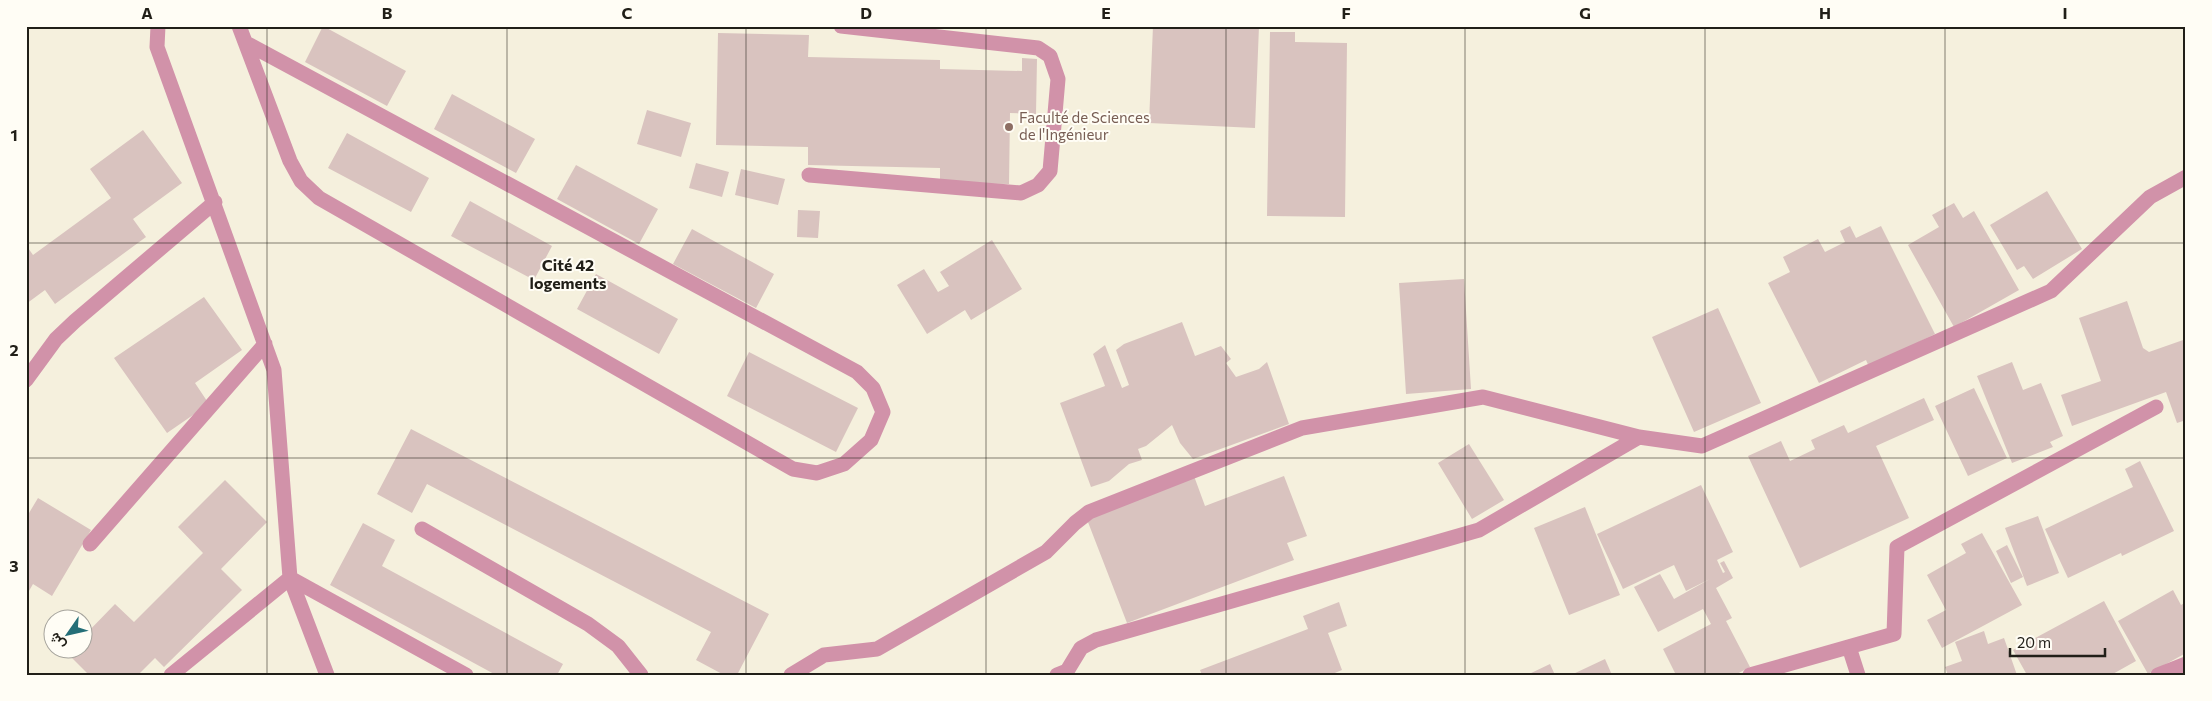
<svg xmlns="http://www.w3.org/2000/svg" width="2212" height="701" viewBox="0 0 2212 701" font-family="Commissioner,Vazirmatn,sans-serif">
<rect width="100%" height="100%" fill="#f5f0dd"/>
<path fill="#d9c3bf" d="M 323,26 L 406,71 L 387,106 L 305,62 Z
M 1153,26 L 1259,26 L 1255,128 L 1149,123 Z
M 1270,32 L 1295,32 L 1295,42 L 1347,43 L 1345,217 L 1267,216 Z
M 718,33 L 809,35 L 808,57 L 940,60 L 940,69 L 1022,71 L 1022,58 L 1037,59 L 1036,114 L 1010,113 L 1009,184 L 940,183 L 940,168 L 808,165 L 808,147 L 716,145 Z
M 452,94 L 535,139 L 516,173 L 434,129 Z
M 647,110 L 691,123 L 681,157 L 637,144 Z
M 143,130 L 182,183 L 133,219 L 146,237 L 55,304 L 45,290 L 26,304 L 26,245 L 33,255 L 111,198 L 90,169 Z
M 347,133 L 429,178 L 411,212 L 328,168 Z
M 696,163 L 729,172 L 722,197 L 689,188 Z
M 576,165 L 658,209 L 639,244 L 557,199 Z
M 741,169 L 785,179 L 778,205 L 735,195 Z
M 2047,191 L 2082,249 L 2033,279 L 2024,266 L 2017,270 L 1990,225 Z
M 470,201 L 552,246 L 534,280 L 451,236 Z
M 1954,203 L 1963,218 L 1974,211 L 2019,290 L 1954,327 L 1908,245 L 1939,227 L 1932,215 Z
M 798,210 L 820,211 L 818,238 L 797,237 Z
M 1850,226 L 1856,238 L 1881,226 L 1935,334 L 1869,367 L 1866,360 L 1819,383 L 1768,283 L 1790,272 L 1783,257 L 1818,239 L 1825,252 L 1845,242 L 1840,231 Z
M 692,229 L 774,274 L 756,308 L 673,264 Z
M 992,240 L 1022,289 L 971,320 L 965,310 L 927,334 L 897,285 L 924,269 L 938,292 L 949,286 L 940,272 Z
M 596,274 L 678,319 L 659,354 L 577,309 Z
M 1464,279 L 1471,389 L 1406,394 L 1399,283 Z
M 204,297 L 242,350 L 195,383 L 209,404 L 167,433 L 114,358 Z
M 2127,301 L 2143,348 L 2149,352 L 2186,339 L 2186,420 L 2177,423 L 2166,392 L 2072,426 L 2061,395 L 2101,381 L 2079,318 Z
M 1718,308 L 1761,403 L 1694,432 L 1652,337 Z
M 1182,322 L 1195,356 L 1221,346 L 1231,359 L 1226,363 L 1236,377 L 1259,369 L 1267,362 L 1289,424 L 1193,459 L 1180,443 L 1172,425 L 1146,446 L 1138,449 L 1142,460 L 1129,464 L 1109,481 L 1091,487 L 1060,403 L 1105,386 L 1093,354 L 1105,345 L 1122,388 L 1129,385 L 1116,350 L 1124,344 Z
M 749,352 L 858,408 L 836,452 L 727,396 Z
M 2012,362 L 2023,390 L 2041,383 L 2063,436 L 2050,442 L 2053,447 L 2012,463 L 1977,376 Z
M 1974,388 L 2007,458 L 1968,476 L 1935,406 Z
M 1924,398 L 1934,420 L 1876,446 L 1909,518 L 1800,568 L 1748,456 L 1781,441 L 1790,461 L 1815,449 L 1811,440 L 1844,425 L 1848,433 Z
M 411,429 L 769,614 L 737,675 L 724,675 L 696,660 L 711,632 L 427,484 L 412,513 L 377,494 Z
M 1469,444 L 1504,500 L 1472,519 L 1438,463 Z
M 2140,461 L 2174,531 L 2122,556 L 2121,553 L 2068,578 L 2045,529 L 2133,487 L 2125,469 Z
M 1194,476 L 1205,506 L 1284,476 L 1307,536 L 1287,543 L 1294,560 L 1127,623 L 1086,517 Z
M 225,480 L 267,522 L 221,569 L 242,590 L 164,667 L 155,658 L 138,675 L 89,675 L 67,653 L 72,648 L 82,648 L 82,638 L 115,604 L 134,622 L 203,553 L 178,527 Z
M 1701,485 L 1733,552 L 1717,560 L 1723,573 L 1725,572 L 1720,563 L 1724,561 L 1733,578 L 1716,588 L 1732,618 L 1726,621 L 1750,667 L 1735,675 L 1676,675 L 1663,649 L 1711,624 L 1703,609 L 1658,632 L 1634,587 L 1660,574 L 1674,599 L 1710,579 L 1686,591 L 1674,565 L 1623,589 L 1597,534 Z
M 38,498 L 91,530 L 52,596 L 33,584 L 26,596 L 26,518 Z
M 1585,507 L 1620,595 L 1569,615 L 1534,528 Z
M 2038,516 L 2059,573 L 2027,586 L 2005,528 Z
M 363,523 L 395,540 L 382,566 L 563,664 L 557,675 L 496,675 L 330,585 Z
M 1982,533 L 2022,605 L 1942,648 L 1927,620 L 1946,610 L 1927,575 L 1966,553 L 1961,544 Z
M 2007,545 L 2023,577 L 2011,583 L 1996,551 Z
M 2173,590 L 2181,605 L 2186,602 L 2186,653 L 2148,674 L 2118,621 Z
M 2104,601 L 2136,661 L 2111,675 L 2027,675 L 2013,650 Z
M 1339,602 L 1347,626 L 1328,633 L 1342,670 L 1330,675 L 1202,675 L 1200,670 L 1308,629 L 1303,616 Z
M 1984,631 L 1988,644 L 2004,638 L 2017,675 L 1948,675 L 1945,667 L 1962,661 L 1955,642 Z
M 1605,659 L 1612,675 L 1571,675 Z
M 1550,664 L 1555,675 L 1527,675 Z"/>
<g fill="none" stroke-linecap="round" stroke-linejoin="round">
<path stroke="#d192a9" stroke-width="15" d="M 809,175 L 1021,193 L 1038,185 L 1050,171 L 1058,79 L 1050,56 L 1038,48 L 841,26
M 422,529 L 588,624 L 618,646 L 641,675"/>
<path stroke="#d192a9" stroke-width="15" d="M 158,26 L 157,47 L 274,370 L 290,578 L 327,675
M 239,26 L 290,161 L 301,181 L 319,198 L 793,469 L 817,473 L 844,464 L 871,440 L 883,412 L 873,388 L 857,372 L 246,43
M 26,380 L 56,339 L 75,321 L 215,202
M 90,544 L 265,344
M 1849,647 L 1858,675
M 171,675 L 290,578 L 466,675
M 791,675 L 824,655 L 877,649 L 1046,552 L 1075,523 L 1089,512 L 1302,428 L 1483,397 L 1639,437
M 1057,675 L 1067,671 L 1081,648 L 1096,640 L 1479,530 L 1639,437 L 1702,446 L 2051,291 L 2150,197 L 2186,177
M 1750,675 L 1894,634 L 1897,547 L 2156,407
M 2158,675 L 2186,664"/>
</g>
<path fill="none" stroke="#211f18" stroke-width="1" stroke-opacity="0.55" d="M 267,26 L 267,675M 507,26 L 507,675M 746,26 L 746,675M 986,26 L 986,675M 1226,26 L 1226,675M 1465,26 L 1465,675M 1705,26 L 1705,675M 1945,26 L 1945,675M 26,243 L 2186,243M 26,458 L 2186,458"/>
<circle fill="#8d6e63" stroke="#fffdf5" stroke-width="2" cx="1009" cy="127" r="5"/>
<g text-anchor="middle" stroke-width="4" stroke-linejoin="round" paint-order="stroke">
<g font-size="15" fill="#785e54" stroke="#fffdf5" text-anchor="start">
<text x="1019" y="123">Faculté de Sciences<tspan x="1019" dy="17">de l'Ingénieur</tspan></text>
</g>
<g font-size="16" font-weight="bold" fill="#211f18" stroke="#fffdf5">
<text x="568" y="271">Cité 42<tspan x="568" dy="18">logements</tspan></text>
</g>
</g>
<rect width="2212" height="701" fill="none" stroke="#fffdf5" stroke-width="55"/>
<g transform="translate(68 634) rotate(236)"><circle r="24" fill="#fffdf5" stroke="#a6a49d"/>
<path d="M0-4L9 19L0 12L-9 19Z" fill="#246e77"/>
<text y="-8" font-size="14" font-weight="bold" text-anchor="middle" fill="#211f18">ش</text>
</g>
<path d="M2010 648v8h95v-8" fill="none" stroke="#211f18" stroke-width="2.5"/>
<text x="2017" y="648" font-size="15" fill="#211f18" stroke="#fffdf5" stroke-width="4" paint-order="stroke">20 m</text>
<rect x="28" y="28" width="2156" height="646" fill="none" stroke="#211f18" stroke-width="2"/>
<g font-size="16" text-anchor="middle" font-weight="bold" fill="#211f18">
<text x="147" y="19">A</text>
<text x="387" y="19">B</text>
<text x="627" y="19">C</text>
<text x="866" y="19">D</text>
<text x="1106" y="19">E</text>
<text x="1346" y="19">F</text>
<text x="1585" y="19">G</text>
<text x="1825" y="19">H</text>
<text x="2065" y="19">I</text>
<text x="14" y="141">1</text>
<text x="14" y="356">2</text>
<text x="14" y="572">3</text>
</g>
</svg>
